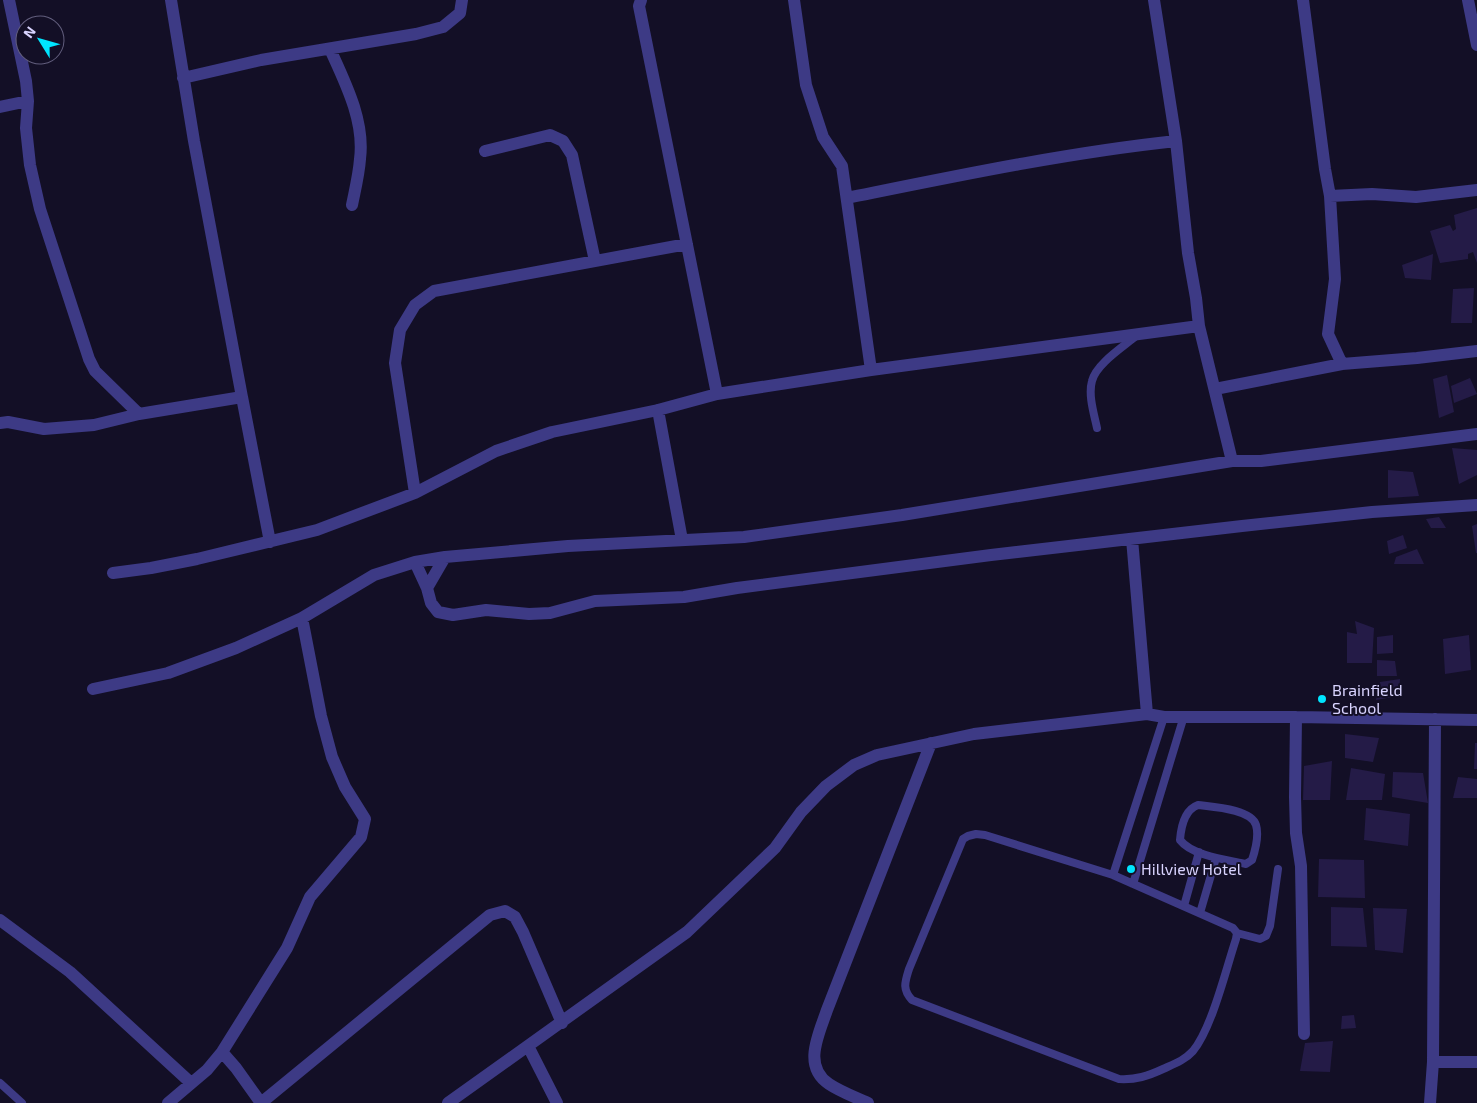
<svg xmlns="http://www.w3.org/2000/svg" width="1477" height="1103" viewBox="0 0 1477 1103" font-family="'Exo 2',sans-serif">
<rect width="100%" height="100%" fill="#130f26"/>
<path fill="#241b47" d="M 1477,208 L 1477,263 L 1473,252 L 1468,254 L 1468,259 L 1440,263 L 1430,231 L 1450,225 L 1453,231 L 1456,229 L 1454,215 Z
M 1433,254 L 1431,280 L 1405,278 L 1402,265 Z
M 1474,288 L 1472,323 L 1451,323 L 1453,289 Z
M 1447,375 L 1454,412 L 1439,418 L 1433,379 Z
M 1470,378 L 1477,394 L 1454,403 L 1451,386 Z
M 1452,448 L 1477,450 L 1477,475 L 1459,484 Z
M 1388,470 L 1413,472 L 1419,496 L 1388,498 Z
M 1439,517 L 1446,528 L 1431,528 L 1426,519 Z
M 1477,524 L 1477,553 L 1476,553 L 1472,526 Z
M 1403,535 L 1407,548 L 1389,554 L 1387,541 Z
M 1417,549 L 1424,564 L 1394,564 L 1396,557 Z
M 1355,621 L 1374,628 L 1372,663 L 1347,663 L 1347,632 L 1357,634 Z
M 1393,635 L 1393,653 L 1377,654 L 1377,637 Z
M 1469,635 L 1471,670 L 1445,674 L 1443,639 Z
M 1377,660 L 1395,661 L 1397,676 L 1377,676 Z
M 1400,679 L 1399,696 L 1376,700 L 1380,682 Z
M 1345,734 L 1379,738 L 1373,762 L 1345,758 Z
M 1475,743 L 1477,743 L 1477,769 L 1474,769 Z
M 1332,761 L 1330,800 L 1303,800 L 1304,766 Z
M 1351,768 L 1385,774 L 1382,800 L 1346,800 Z
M 1393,772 L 1423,773 L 1428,803 L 1392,797 Z
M 1458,777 L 1477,779 L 1477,798 L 1453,798 Z
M 1366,808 L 1410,814 L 1408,846 L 1364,840 Z
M 1319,859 L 1364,860 L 1365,898 L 1318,897 Z
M 1331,907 L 1363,908 L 1367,947 L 1331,946 Z
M 1373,908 L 1407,909 L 1403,953 L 1375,950 Z
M 1354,1015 L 1356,1028 L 1341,1029 L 1342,1016 Z
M 1333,1041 L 1330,1072 L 1300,1071 L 1305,1043 Z"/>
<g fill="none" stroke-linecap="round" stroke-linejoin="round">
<path stroke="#3d3a85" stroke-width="8" d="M 1097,428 C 1094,414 1088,395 1092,381 C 1096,364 1123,347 1136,336
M 1198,805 C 1213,807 1251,809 1256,825 C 1259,835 1255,851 1252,860 L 1246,864 C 1228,860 1192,856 1180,840 C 1181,827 1184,810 1198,805 Z
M 976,834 L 985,835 L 1113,875 L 1233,928 L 1237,933 L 1236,939 C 1226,969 1212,1028 1193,1051 C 1185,1060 1174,1064 1163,1069 C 1148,1076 1136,1080 1119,1079 L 912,1000 C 902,989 905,982 909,969 L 963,839 L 968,836 Z
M 1113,875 L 1164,717
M 1133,884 L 1184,716
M 1184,906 L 1199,852
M 1200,913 L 1216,858
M 1237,933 L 1260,939 L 1266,936 L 1270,926 L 1278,869
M 0,1083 L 22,1103"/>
<path stroke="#3d3a85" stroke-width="12" d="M 9,0 L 26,81 L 28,101 L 26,128 L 30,165 L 40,209 L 89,359 L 95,371 L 139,414
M 171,0 L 194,141 L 242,397
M 641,0 L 639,6 L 717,394
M 794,0 L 806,85 L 823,137 L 842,166 L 871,370
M 1154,0 L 1176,141 L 1188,253 L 1196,298 L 1199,326 L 1232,461
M 1303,0 L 1325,169 L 1330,196 L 1372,194 L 1416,197 L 1477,190
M 1468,0 L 1477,45
M 330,49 C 345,82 365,121 360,159 C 359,174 355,190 352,205
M 183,78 L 261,60 L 416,34 L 443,27 L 460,13 L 462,0
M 0,107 L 28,101
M 485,151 L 550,135 L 563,141 L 572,155 L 595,261
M 1330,196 L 1335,279 L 1328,334 L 1342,364 L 1417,358 L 1477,351
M 847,198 C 956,176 1065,153 1176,141
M 1215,389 L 1342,364
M 658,410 L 682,540
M 0,423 L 8,422 L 44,429 L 94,425 L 139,414 L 242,397 L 270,542
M 415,493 L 395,363 L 400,330 L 415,305 L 434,291 L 687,244
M 1132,539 L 1147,714
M 415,562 L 427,588 L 431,603 L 438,612 L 453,615 L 486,610 L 529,614 L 550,613 L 595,601 L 684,597 L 737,588 L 991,555 L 1242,526 L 1372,512 L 1477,505
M 113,573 L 151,568 L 197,559 L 317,530 L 415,493 L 496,451 L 552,432 L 658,410 L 717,394 L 871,370 L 1199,326
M 427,588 L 445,557
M 93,689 L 168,673 L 236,648 L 302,618 L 374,575 L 415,562 L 445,557 L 568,546 L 744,537 L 902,515 L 1232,461 L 1261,461 L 1477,434
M 1296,717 L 1295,797 L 1296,833 L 1301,866 L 1304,1034
M 0,920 L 70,972 L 191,1083
M 528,1046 L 557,1103
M 222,1052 L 236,1068 L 261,1103
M 1433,1062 L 1477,1062
M 168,1103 L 207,1070 L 222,1052 L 287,948 L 310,897 L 361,837 L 365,819 L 345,787 L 332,757 L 321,716 L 302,618
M 261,1103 L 490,915 L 505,911 L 515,917 L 523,932 L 562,1023
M 448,1103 L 687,932 L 775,848 L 801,812 L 826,786 L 854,765 L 877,755 L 974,734 L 1147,714 L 1164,717 L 1296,717 L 1477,720
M 868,1103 C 855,1097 841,1092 829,1084 C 802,1066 819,1034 827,1010 L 931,743
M 1430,1103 L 1433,1062 L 1435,719"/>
</g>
<g fill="#00e5ff" stroke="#130f26" stroke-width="2">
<circle cx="1322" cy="699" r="5"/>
<circle cx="1131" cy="869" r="5"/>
</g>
<g text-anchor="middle" stroke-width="4" stroke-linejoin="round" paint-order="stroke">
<g font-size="16" fill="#d9d4ff" stroke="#130f26" text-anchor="start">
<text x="1332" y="696">Brainfield<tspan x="1332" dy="18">School</tspan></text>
<text x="1141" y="875">Hillview Hotel</text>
</g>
</g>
<g transform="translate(40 40) rotate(307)"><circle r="24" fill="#130f26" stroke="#625e7d"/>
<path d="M0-4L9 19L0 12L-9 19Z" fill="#00e5ff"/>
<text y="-8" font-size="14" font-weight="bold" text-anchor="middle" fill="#d9d4ff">N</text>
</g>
</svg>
